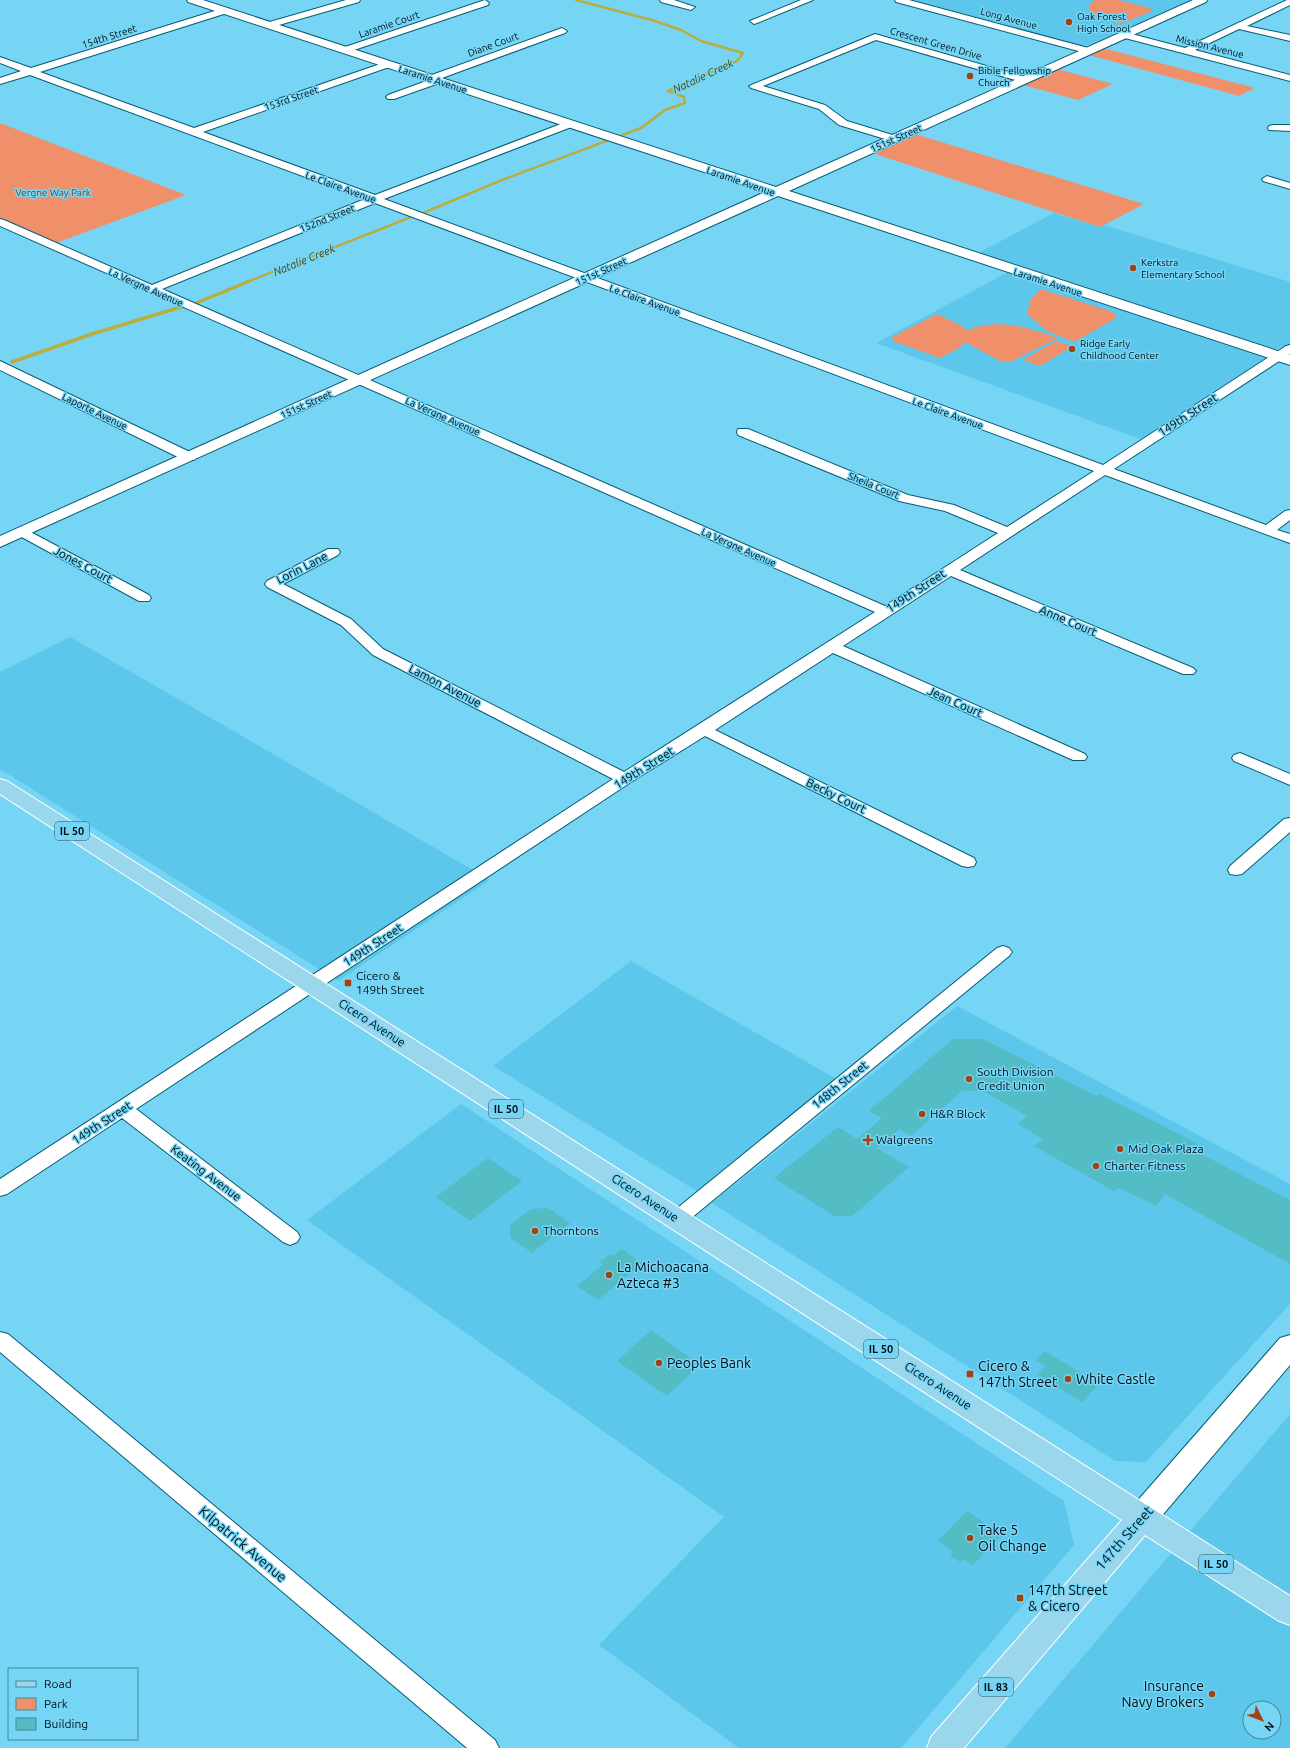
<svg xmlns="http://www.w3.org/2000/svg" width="1290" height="1748" viewBox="0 0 1290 1748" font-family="Ubuntu,sans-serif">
<rect width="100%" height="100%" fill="#76d5f5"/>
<path fill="#5cc7ea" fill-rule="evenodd" d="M 909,0 L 1193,0 L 1095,44 L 1083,46 Z
M 1054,213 L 1100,227 L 1104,225 L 1290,282 L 1290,345 L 1274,349 L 978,253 Z
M 1010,271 L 1270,356 L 1143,440 L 876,343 Z
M 70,637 L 192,707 L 490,880 L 338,981 L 0,769 L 0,672 Z
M 631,961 L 838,1080 L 700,1193 L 493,1066 Z
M 957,1006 L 1290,1184 L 1290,1304 L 1146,1462 L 1115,1461 L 712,1203 Z
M 461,1104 L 1064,1501 L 1074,1545 L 901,1748 L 739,1748 L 599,1645 L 724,1517 L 307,1220 Z
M 1290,1414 L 1290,1748 L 1005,1748 ZM 1250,1708 L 1274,1708 L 1274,1732 L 1250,1732 Z"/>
<path fill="#ef906a" d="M 1095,0 L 1119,0 L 1150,8 L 1152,11 L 1121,24 L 1099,18 L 1089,11 L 1089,5 Z
M 1103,48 L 1255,88 L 1239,96 L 1089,55 Z
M 1057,69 L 1113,84 L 1078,100 L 1023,85 Z
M 0,123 L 186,195 L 56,243 L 0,219 Z
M 915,134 L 1144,204 L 1100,227 L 872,153 Z
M 1041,289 L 1113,312 L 1116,318 L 1074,342 L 1047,331 L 1027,314 L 1031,299 Z
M 937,314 L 964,327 L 965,331 C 997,317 1027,327 1058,338 L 1012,361 L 1000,361 L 965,342 L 959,348 L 940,358 L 893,341 L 892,337 Z
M 1056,341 L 1073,346 L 1040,366 L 1023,360 Z"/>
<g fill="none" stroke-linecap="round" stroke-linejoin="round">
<path stroke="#baad3f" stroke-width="2.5" d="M 423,213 L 502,180 L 641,128 L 665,110 L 685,103 L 684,97 L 668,91 L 737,61 L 743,53 L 701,41 L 681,30 L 652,20 L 576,0
M 247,282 L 411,217"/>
<path stroke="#baad3f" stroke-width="3.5" d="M 196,303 L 250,281
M 12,362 L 92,334 L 181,307"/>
</g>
<path fill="#53bcc5" d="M 953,1039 L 983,1039 L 1097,1096 L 1100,1094 L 1202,1146 L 1197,1152 L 1290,1200 L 1290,1264 L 1165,1194 L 1156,1206 L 1119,1188 L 1114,1191 L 1034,1146 L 1043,1139 L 1018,1124 L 1027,1116 L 983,1091 L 962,1091 L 911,1136 L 900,1129 L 877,1148 L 909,1167 L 852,1216 L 834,1216 L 774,1178 L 838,1127 L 857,1139 L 882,1118 L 869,1111 Z
M 488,1158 L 522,1181 L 470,1221 L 436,1197 Z
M 548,1208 L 570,1223 L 532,1253 L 510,1237 L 510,1225 L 531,1209 Z
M 622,1249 L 642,1263 L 598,1300 L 577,1286 L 603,1265 L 600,1262 L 610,1254 L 613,1256 Z
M 651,1330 L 700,1365 L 667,1396 L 617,1361 Z
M 1045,1351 L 1099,1384 L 1082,1402 L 1038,1375 L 1046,1366 L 1036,1360 Z
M 967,1511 L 1002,1535 L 973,1565 L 963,1559 L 960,1562 L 950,1555 L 953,1551 L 938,1541 Z"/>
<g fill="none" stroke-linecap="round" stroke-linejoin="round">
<g stroke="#055d74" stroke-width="2">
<path id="minor" d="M 346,0 L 360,0 L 359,2 L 272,27 L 269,28 L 264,25 L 266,23 Z
M 485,0 L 489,3 L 488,5 L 348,52 L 345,53 L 340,50 L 342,48 Z
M 660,0 L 674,0 L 695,7 L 691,10 L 661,2 Z
M 801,0 L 813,0 L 757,23 L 754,24 L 750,21 Z
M 895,0 L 909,0 L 1092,49 L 1094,51 L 1092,53 L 1086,53 L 896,2 Z
M 1287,0 L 1290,0 L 1290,5 L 1247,26 L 1290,35 L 1290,41 L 1239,29 L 1195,50 L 1290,75 L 1290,81 L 1121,37 L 1119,35 L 1124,32 L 1185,48 Z
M 224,8 L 227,9 L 227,13 L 40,72 L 194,128 L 386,62 L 392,62 L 392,66 L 203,132 L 375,195 L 566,122 L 574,122 L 575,124 L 574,126 L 384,199 L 1103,465 L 1286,346 L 1290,345 L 1290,354 L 1114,469 L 1266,525 L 1285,511 L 1290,510 L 1290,520 L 1277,530 L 1290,534 L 1290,543 L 1105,475 L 960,570 L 1193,668 L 1196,671 L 1193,674 L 1183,674 L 951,576 L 843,646 L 1085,754 L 1087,757 L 1085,760 L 1073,760 L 833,653 L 715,730 L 974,858 L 976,862 L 974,866 L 968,867 L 962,866 L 705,736 L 631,782 L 136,1109 L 297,1232 L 300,1237 L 297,1242 L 290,1245 L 283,1242 L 122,1118 L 7,1194 L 0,1196 L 0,1179 L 613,779 L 373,655 L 341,625 L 267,587 L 265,584 L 267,581 L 328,549 L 338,549 L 340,552 L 338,555 L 283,584 L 351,619 L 383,649 L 624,772 L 875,612 L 0,226 L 0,219 L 4,220 L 152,285 L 365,199 L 30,75 L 0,84 L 0,78 L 21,71 L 0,63 L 0,57 L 31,68 ZM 375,203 L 1094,471 L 1007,527 L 954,505 L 908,495 L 748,429 L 738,429 L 737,432 L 738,435 L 899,501 L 945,511 L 998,533 L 885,606 L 162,289 Z
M 562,28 L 567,31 L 565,33 L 442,78 L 444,80 L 442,82 L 394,99 L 388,99 L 386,97 L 388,95 L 429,80 L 427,78 L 429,76 Z
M 875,34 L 1028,78 L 1030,80 L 1028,82 L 1022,82 L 876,40 L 763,86 L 825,105 L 847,121 L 899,137 L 900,139 L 899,141 L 895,142 L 839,125 L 819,109 L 751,88 L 749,86 Z
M 1273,125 L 1290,125 L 1290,131 L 1269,130 L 1268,128 L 1269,126 Z
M 1267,176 L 1290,183 L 1290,189 L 1263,181 L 1262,179 Z
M 0,361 L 194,454 L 196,457 L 194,460 L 184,460 L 0,370 Z
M 23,528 L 149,595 L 151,598 L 149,601 L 139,601 L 18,535 L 16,532 L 18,529 Z
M 1240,753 L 1290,774 L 1290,785 L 1234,761 L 1232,758 L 1234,755 Z
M 1290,818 L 1290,832 L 1242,874 L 1236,875 L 1230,874 L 1228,870 L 1230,866 L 1284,819 Z
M 1003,946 L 1009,948 L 1012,952 L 1009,956 L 684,1224 L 677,1226 L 670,1224 L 667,1219 L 670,1214 L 997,948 Z
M 0,1332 L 8,1334 L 495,1740 L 499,1748 L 467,1748 L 0,1352 Z"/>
</g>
<g stroke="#055d74" stroke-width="2">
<path id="tertiary" d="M 187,0 L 203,0 L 776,187 L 1193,0 L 1207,0 L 1206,2 L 789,191 L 1290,355 L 1290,365 L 778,196 L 0,547 L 0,536 L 765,192 L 188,2 Z"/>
</g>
<g stroke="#055d74" stroke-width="2">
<path id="secondary" d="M 1290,1335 L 1290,1365 L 1154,1525 L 1143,1528 L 1132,1525 L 1128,1516 L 1132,1507 L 1280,1338 Z"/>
</g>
<g stroke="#fff" stroke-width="2">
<path id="primary" d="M 0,779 L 7,781 L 1290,1596 L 1290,1625 L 1279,1621 L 1145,1535 L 964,1748 L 927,1748 L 931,1737 L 1122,1520 L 0,794 Z"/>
</g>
<use href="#minor" fill="#fff" fill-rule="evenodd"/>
<use href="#tertiary" fill="#fff" fill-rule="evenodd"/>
<use href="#secondary" fill="#fff" fill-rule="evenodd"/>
<use href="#primary" fill="#9ad7ec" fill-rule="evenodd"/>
</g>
<g fill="#a5410f" stroke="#76d5f5" stroke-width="1.5">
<circle cx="1069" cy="22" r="4"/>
<circle cx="970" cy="76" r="4"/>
<circle cx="1133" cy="268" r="4"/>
<circle cx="1072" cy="349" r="4"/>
<rect x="344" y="979" width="8" height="8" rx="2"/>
<circle cx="969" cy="1079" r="4"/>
<circle cx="922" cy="1114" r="4"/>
<path d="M866 1134h4v4h4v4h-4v4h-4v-4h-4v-4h4z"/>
<circle cx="1120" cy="1149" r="4"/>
<circle cx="1096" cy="1166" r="4"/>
<circle cx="535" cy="1231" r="4"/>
<circle cx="609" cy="1275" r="4"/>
<circle cx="659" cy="1363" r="4"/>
<rect x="966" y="1370" width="8" height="8" rx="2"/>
<circle cx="1068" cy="1379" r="4"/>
<circle cx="970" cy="1538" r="4"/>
<rect x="1016" y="1594" width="8" height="8" rx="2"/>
<circle cx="1212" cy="1694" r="4"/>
</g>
<g text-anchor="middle" stroke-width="3" stroke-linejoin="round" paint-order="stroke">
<g font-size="10" fill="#001117" stroke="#76d5f5" text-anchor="start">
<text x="1077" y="20">Oak Forest<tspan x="1077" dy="12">High School</tspan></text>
<text x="978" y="74">Bible Fellowship<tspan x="978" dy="12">Church</tspan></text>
<text x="1141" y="266">Kerkstra<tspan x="1141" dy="12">Elementary School</tspan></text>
<text x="1080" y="347">Ridge Early<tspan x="1080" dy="12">Childhood Center</tspan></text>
</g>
<g font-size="10" fill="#001117" stroke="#76d5f5">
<text transform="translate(1009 18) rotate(15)" y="4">Long Avenue</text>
<text transform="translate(389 24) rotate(-19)" y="4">Laramie Court</text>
<text transform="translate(109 36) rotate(-18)" y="4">154th Street</text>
<text transform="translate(936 43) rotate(16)" y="4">Crescent Green Drive</text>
<text transform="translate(493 44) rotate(-20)" y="4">Diane Court</text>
<text transform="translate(1210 46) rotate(14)" y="4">Mission Avenue</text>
<text transform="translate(433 79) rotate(18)" y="4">Laramie Avenue</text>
<text transform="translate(291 98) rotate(-19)" y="4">153rd Street</text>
<text transform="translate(896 138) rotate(-24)" y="4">151st Street</text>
<text transform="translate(741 181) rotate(19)" y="4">Laramie Avenue</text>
<text transform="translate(341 187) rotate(20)" y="4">Le Claire Avenue</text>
<text transform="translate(327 218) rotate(-22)" y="4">152nd Street</text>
<text transform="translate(601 271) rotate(-24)" y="4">151st Street</text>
<text transform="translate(1048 282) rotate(18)" y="4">Laramie Avenue</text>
<text transform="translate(146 287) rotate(24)" y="4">La Vergne Avenue</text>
<text transform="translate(645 300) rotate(20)" y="4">Le Claire Avenue</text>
<text transform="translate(306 404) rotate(-24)" y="4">151st Street</text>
<text transform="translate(95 411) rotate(26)" y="4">Laporte Avenue</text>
<text transform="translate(948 413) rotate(20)" y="4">Le Claire Avenue</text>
<text transform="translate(443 416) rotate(24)" y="4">La Vergne Avenue</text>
<text transform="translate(874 485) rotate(22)" y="4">Sheila Court</text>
<text transform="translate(739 547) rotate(24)" y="4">La Vergne Avenue</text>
</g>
<g font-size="10" fill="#863917" stroke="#76d5f5">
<text x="53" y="196">Vergne Way Park</text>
</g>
<g font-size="11" font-style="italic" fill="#4a4304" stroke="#76d5f5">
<text transform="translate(703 76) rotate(-25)" y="4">Natalie Creek</text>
<text transform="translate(304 260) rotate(-22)" y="4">Natalie Creek</text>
</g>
<g fill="#76d5f5" stroke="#234c5a" stroke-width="1">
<rect x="55" y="822" width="34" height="18" rx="3"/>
<rect x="489" y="1100" width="34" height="18" rx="3"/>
<rect x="864" y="1340" width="34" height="18" rx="3"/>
<rect x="1199" y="1555" width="34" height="18" rx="3"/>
<rect x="979" y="1678" width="34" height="18" rx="3"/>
</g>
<g font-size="11" font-weight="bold" fill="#001117">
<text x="72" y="835">IL 50</text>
<text x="506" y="1113">IL 50</text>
<text x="881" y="1353">IL 50</text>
<text x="1216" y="1568">IL 50</text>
<text x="996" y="1691">IL 83</text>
</g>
<g font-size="12" fill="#001117" stroke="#76d5f5">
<text transform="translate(1188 415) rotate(-33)" y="4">149th Street</text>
<text transform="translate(83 565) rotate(28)" y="4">Jones Court</text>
<text transform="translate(302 568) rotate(-27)" y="4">Lorin Lane</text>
<text transform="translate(916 591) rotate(-33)" y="4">149th Street</text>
<text transform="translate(1068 621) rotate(23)" y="4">Anne Court</text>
<text transform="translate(445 686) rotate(27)" y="4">Lamon Avenue</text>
<text transform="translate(955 702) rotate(24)" y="4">Jean Court</text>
<text transform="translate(644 768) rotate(-32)" y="4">149th Street</text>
<text transform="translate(836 796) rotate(26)" y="4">Becky Court</text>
<text transform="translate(373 945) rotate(-33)" y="4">149th Street</text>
<text transform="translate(372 1023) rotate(33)" y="4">Cicero Avenue</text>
<text transform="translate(840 1085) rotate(-39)" y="4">148th Street</text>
<text transform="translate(102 1123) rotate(-33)" y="4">149th Street</text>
<text transform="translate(206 1173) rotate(37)" y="4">Keating Avenue</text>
<text transform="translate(645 1198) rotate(33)" y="4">Cicero Avenue</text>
<text transform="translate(938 1386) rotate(33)" y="4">Cicero Avenue</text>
</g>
<g font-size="12" fill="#001117" stroke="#76d5f5" text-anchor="start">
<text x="356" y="980">Cicero &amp;<tspan x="356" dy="14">149th Street</tspan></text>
<text x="977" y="1076">South Division<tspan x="977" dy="14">Credit Union</tspan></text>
<text x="930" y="1118">H&amp;R Block</text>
<text x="876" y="1144">Walgreens</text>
<text x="1128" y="1153">Mid Oak Plaza</text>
<text x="1104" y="1170">Charter Fitness</text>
<text x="543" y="1235">Thorntons</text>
</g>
<g font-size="14" fill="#001117" stroke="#76d5f5" text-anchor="start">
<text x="617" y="1272">La Michoacana<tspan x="617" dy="16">Azteca #3</tspan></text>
<text x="667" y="1368">Peoples Bank</text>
<text x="978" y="1371">Cicero &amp;<tspan x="978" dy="16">147th Street</tspan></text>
<text x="1076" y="1384">White Castle</text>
<text x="978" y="1535">Take 5<tspan x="978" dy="16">Oil Change</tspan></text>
<text x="1028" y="1595">147th Street<tspan x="1028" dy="16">&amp; Cicero</tspan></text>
<text x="1204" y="1691" text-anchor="end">Insurance<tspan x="1204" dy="16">Navy Brokers</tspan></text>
</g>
<g font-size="14" fill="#001117" stroke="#76d5f5">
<text transform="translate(1124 1538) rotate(-49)" y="5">147th Street</text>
<text transform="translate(243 1544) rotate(40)" y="5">Kilpatrick Avenue</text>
</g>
</g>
<rect x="8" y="1668" width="130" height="72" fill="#76d5f5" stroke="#47879c"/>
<rect x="16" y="1681" width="20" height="6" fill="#9ad7ec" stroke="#47879c"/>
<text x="44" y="1688" font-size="12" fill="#001117">Road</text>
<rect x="16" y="1698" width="20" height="12" fill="#ef906a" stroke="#47879c"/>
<text x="44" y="1708" font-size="12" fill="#001117">Park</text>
<rect x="16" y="1718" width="20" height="12" fill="#53bcc5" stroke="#47879c"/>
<text x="44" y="1728" font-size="12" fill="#001117">Building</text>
<g transform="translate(1262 1720) rotate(133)"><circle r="19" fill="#76d5f5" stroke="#47879c"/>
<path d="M0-3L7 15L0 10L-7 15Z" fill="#a5410f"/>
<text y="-6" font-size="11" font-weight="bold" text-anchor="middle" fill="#001117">N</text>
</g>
</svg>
